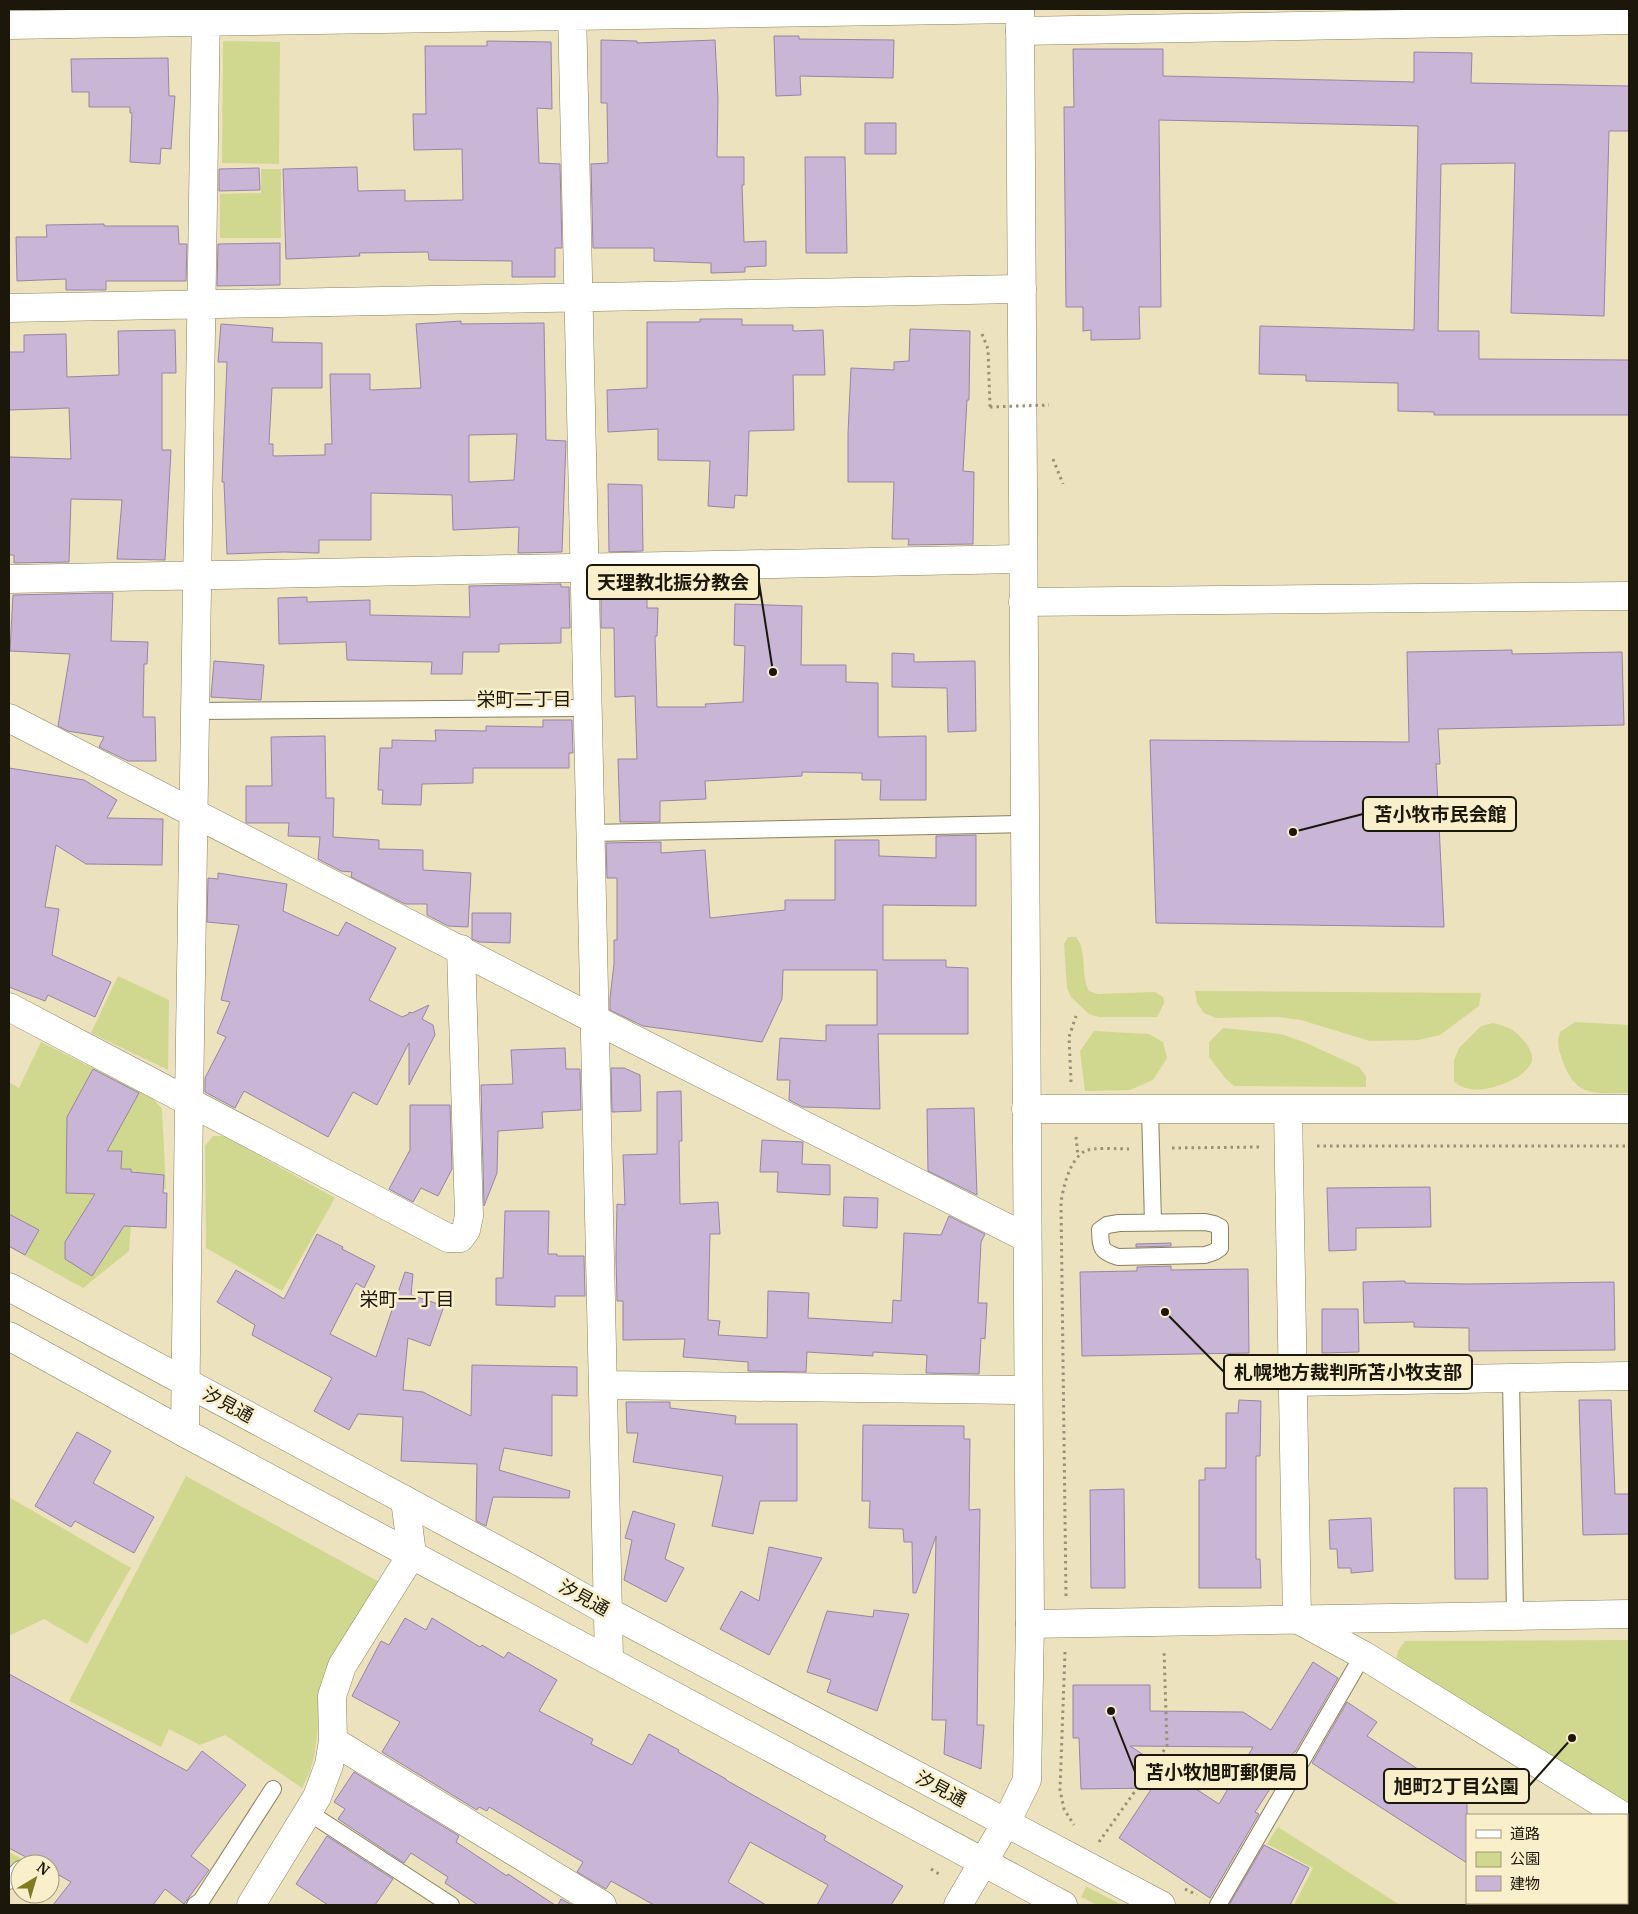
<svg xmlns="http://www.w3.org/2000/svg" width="1638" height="1914" viewBox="0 0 1638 1914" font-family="Merriweather,'Noto Sans JP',serif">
<rect width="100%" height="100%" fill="#ece2bd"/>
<path fill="#d0d88f" d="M 223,41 L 280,42 L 279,164 L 222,163 Z
M 261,169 L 281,169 L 281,238 L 220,238 L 220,194 L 261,193 Z
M 1068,937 L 1076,937 C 1088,952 1080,974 1089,991 L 1098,994 L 1155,992 L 1163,997 L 1164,1003 L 1157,1017 L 1099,1017 L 1089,1014 L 1071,997 L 1067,988 L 1064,944 Z
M 118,976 L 169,1000 L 168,1070 L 91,1033 Z
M 1195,991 L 1481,993 L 1479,1006 L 1440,1035 L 1418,1040 L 1370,1041 L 1301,1020 L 1278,1017 L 1216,1018 L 1204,1013 L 1197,1003 Z
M 1575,1022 L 1629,1025 L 1629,1093 C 1596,1093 1576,1098 1563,1062 C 1559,1049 1556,1045 1560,1032 Z
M 1493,1023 C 1500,1025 1510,1027 1515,1032 C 1523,1038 1534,1051 1532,1061 C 1530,1068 1521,1075 1516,1078 C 1497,1088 1472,1096 1454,1082 L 1454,1060 L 1459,1048 L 1481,1026 Z
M 1223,1028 L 1281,1034 L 1304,1042 L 1359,1067 L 1366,1076 L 1366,1087 L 1234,1086 L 1226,1079 L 1209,1057 L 1209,1042 Z
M 1094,1031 L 1149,1034 L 1163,1042 L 1167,1058 L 1153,1080 L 1130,1090 L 1085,1091 L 1080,1051 Z
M 41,1042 L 152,1098 L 162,1109 L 166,1189 L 134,1187 L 129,1251 L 83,1288 L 9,1247 L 9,1082 L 19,1088 Z
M 213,1136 L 224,1136 L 335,1198 L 282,1291 L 206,1248 L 205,1146 Z
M 186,1476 L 383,1584 L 322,1688 L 315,1752 L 310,1772 L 302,1788 L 225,1735 L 200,1745 L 169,1729 L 161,1747 L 69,1701 Z
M 9,1497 L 131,1568 L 87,1644 L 44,1619 L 11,1635 L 9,1634 Z
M 1629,1640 L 1629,1805 L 1396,1662 L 1398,1651 L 1405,1641 Z
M 1278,1827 L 1400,1905 L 1294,1905 L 1313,1868 L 1267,1844 Z
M 9,1852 L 22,1859 L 9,1871 Z
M 1086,1887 L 1087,1887 L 1122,1905 L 1097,1905 L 1081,1897 Z"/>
<path fill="#c9b5d5" stroke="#9885a4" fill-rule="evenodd" d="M 774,36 L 799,36 L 799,39 L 894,40 L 893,78 L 800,76 L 801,95 L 776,96 Z
M 601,40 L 637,41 L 637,43 L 715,40 L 718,99 L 717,157 L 744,157 L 744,185 L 742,185 L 744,242 L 766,241 L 766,266 L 745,267 L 745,272 L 711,273 L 711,263 L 654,261 L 654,248 L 593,248 L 591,164 L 608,163 L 607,103 L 601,103 Z
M 487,41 L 551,42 L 552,109 L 537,108 L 539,163 L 560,164 L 562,248 L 555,248 L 555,277 L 512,277 L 512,261 L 429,260 L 428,252 L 359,253 L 360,256 L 286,259 L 283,169 L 357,167 L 358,191 L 405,190 L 405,201 L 463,200 L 462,149 L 414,150 L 413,114 L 426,114 L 425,46 L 487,46 Z
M 1073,49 L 1163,49 L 1163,76 L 1414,82 L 1414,52 L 1472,53 L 1471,83 L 1629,86 L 1629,131 L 1609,131 L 1604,316 L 1511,313 L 1515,163 L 1441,164 L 1438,331 L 1479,331 L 1479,359 L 1629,360 L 1629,415 L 1434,415 L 1434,412 L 1398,411 L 1398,383 L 1306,381 L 1306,375 L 1259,374 L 1260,326 L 1414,330 L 1418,126 L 1159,120 L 1161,307 L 1139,307 L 1140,339 L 1091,340 L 1091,330 L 1083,331 L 1083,307 L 1066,307 L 1064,107 L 1074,107 Z
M 168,58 L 169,96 L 175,96 L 171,149 L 161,148 L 160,164 L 130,162 L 132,113 L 130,113 L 130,107 L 89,107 L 89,92 L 72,92 L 71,59 Z
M 865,123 L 896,123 L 896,154 L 865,154 Z
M 805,157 L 845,157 L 847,253 L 806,253 Z
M 259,168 L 260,190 L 219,191 L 219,169 Z
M 104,224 L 104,226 L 178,226 L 179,244 L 187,244 L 186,281 L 106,281 L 106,290 L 66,290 L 66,279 L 17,281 L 16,237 L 47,237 L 46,225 Z
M 280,243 L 280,285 L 217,286 L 218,244 Z
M 700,319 L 742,319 L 742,325 L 793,325 L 793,331 L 823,330 L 825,375 L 793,375 L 794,430 L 749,431 L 747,496 L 735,495 L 734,508 L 708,506 L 710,461 L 658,460 L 658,429 L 608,432 L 607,390 L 647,388 L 647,322 L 700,322 Z
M 461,321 L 461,324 L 544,323 L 546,440 L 566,441 L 562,552 L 518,553 L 519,527 L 453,530 L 452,495 L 371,493 L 371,540 L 319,540 L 319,553 L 284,552 L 227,554 L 224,482 L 222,482 L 227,362 L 218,362 L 221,324 L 273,328 L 272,342 L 322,343 L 322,388 L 272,388 L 269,444 L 273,444 L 273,456 L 325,455 L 325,444 L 332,444 L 330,374 L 370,374 L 370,390 L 421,388 L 416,324 ZM 517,434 L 514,480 L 469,482 L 469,435 Z
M 910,329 L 970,331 L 969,400 L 967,400 L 963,471 L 974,472 L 973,544 L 908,545 L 909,539 L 892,539 L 894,482 L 848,482 L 848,434 L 851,368 L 894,370 L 894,362 L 909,361 Z
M 175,330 L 176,373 L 162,373 L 162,450 L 171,450 L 165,560 L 117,559 L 122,500 L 71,499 L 69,562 L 14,563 L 14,555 L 9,555 L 9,457 L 71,459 L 69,408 L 9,410 L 9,352 L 24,352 L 24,335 L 66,334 L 67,377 L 119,375 L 118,331 Z
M 608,484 L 642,485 L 643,551 L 609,552 Z
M 643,582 L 643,587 L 647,587 L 647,608 L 658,608 L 657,636 L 655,636 L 657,707 L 706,707 L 705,704 L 743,702 L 745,646 L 734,645 L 735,604 L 802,606 L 801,665 L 846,665 L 846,682 L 878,683 L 878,737 L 926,736 L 926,800 L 880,800 L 881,780 L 862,780 L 862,773 L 802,772 L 802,776 L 705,781 L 706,799 L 660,801 L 660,822 L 620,822 L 618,759 L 637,759 L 635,696 L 615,697 L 614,628 L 601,628 L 601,587 L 610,587 L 610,583 Z
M 561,584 L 561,587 L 569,587 L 570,628 L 561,628 L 561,643 L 499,644 L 499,652 L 463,652 L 462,674 L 431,674 L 432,662 L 347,660 L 346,642 L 279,644 L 278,598 L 307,597 L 307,602 L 370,600 L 370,615 L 470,617 L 469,586 Z
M 101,593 L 113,593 L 111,641 L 148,642 L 147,664 L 144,664 L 143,717 L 155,717 L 156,761 L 128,761 L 99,747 L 104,737 L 68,731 L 58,726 L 70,654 L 10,651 L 13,595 Z
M 1512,650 L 1512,654 L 1622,652 L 1624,725 L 1438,729 L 1440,764 L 1436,764 L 1444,927 L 1156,923 L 1150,740 L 1409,742 L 1407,652 Z
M 892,653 L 914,654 L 914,662 L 975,661 L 976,731 L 948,732 L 947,688 L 892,687 Z
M 214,661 L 264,665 L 261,700 L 211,697 Z
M 543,720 L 572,720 L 573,753 L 569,753 L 569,768 L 473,768 L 473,783 L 422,784 L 421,805 L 382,804 L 383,790 L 378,790 L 380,748 L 392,748 L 392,740 L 436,741 L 435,730 L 486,731 L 486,726 L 543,727 Z
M 325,736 L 326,798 L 334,798 L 333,837 L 379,840 L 379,849 L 423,850 L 423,870 L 471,873 L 468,927 L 448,926 L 427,915 L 427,904 L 405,904 L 351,877 L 352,872 L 341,871 L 318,859 L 320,837 L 288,836 L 289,823 L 246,823 L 246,786 L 272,786 L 271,737 Z
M 9,768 L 84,780 L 117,800 L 107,818 L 163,819 L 162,865 L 86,864 L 56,845 L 45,907 L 59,909 L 52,955 L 111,982 L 95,1017 L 48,995 L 45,1001 L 9,987 Z
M 976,835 L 976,906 L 883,905 L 883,960 L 946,960 L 946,967 L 968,968 L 968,1034 L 878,1034 L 880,1109 L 803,1107 L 789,1100 L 790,1080 L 777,1080 L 780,1038 L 826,1041 L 826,1025 L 877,1025 L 877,970 L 783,970 L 782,999 L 762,1042 L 643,1026 L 610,1010 L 610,998 L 614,964 L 614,940 L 617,940 L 617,878 L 607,878 L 606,843 L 661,842 L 661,853 L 705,850 L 710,918 L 785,910 L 785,900 L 835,900 L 835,840 L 879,840 L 879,856 L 936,858 L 936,836 Z
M 218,873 L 287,884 L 283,911 L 338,936 L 346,922 L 396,948 L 369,1000 L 402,1017 L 409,1014 L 409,1012 L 412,1013 L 429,1005 L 422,1019 L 433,1025 L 435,1035 L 409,1085 L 409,1043 L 377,1105 L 353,1092 L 328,1137 L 244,1091 L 235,1108 L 205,1092 L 205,1078 L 226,1037 L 217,1033 L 230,1002 L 221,1000 L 239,925 L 207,922 L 208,878 L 218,879 Z
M 472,913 L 511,913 L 510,943 L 479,942 L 472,939 Z
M 565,1048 L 566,1069 L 580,1069 L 581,1110 L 542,1112 L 543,1128 L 498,1131 L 497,1173 L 484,1206 L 481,1085 L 513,1084 L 511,1050 Z
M 611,1068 L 624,1068 L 640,1075 L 641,1111 L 612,1112 Z
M 93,1069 L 139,1093 L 107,1151 L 122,1151 L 121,1169 L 131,1169 L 131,1172 L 164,1175 L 163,1193 L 167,1193 L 166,1228 L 124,1226 L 92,1276 L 65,1259 L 65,1242 L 95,1194 L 66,1193 L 67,1117 Z
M 681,1091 L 682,1141 L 679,1141 L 680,1204 L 718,1202 L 720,1234 L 710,1234 L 708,1320 L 720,1321 L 718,1335 L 767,1338 L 768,1291 L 809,1293 L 808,1318 L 892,1323 L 893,1300 L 901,1301 L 904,1233 L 941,1235 L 949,1216 L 985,1234 L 981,1242 L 978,1303 L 987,1303 L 985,1339 L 981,1338 L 979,1374 L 926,1373 L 927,1355 L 873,1352 L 873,1356 L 807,1352 L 806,1372 L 748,1371 L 748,1362 L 683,1357 L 685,1339 L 623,1340 L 623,1301 L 617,1301 L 616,1256 L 617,1204 L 625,1205 L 623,1155 L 657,1154 L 657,1092 Z
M 410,1105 L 450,1105 L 452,1169 L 438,1196 L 421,1188 L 413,1202 L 389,1189 L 410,1150 Z
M 974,1108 L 977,1195 L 928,1171 L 927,1109 Z
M 762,1140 L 803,1142 L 802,1164 L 830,1165 L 830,1195 L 777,1192 L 778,1172 L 760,1172 Z
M 1430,1187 L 1431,1227 L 1356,1228 L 1356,1250 L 1329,1251 L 1327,1188 Z
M 844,1197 L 878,1198 L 877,1228 L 843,1226 Z
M 505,1211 L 549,1211 L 548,1254 L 557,1254 L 557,1256 L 584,1256 L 585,1296 L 555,1296 L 555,1307 L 496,1305 L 496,1278 L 503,1278 Z
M 9,1214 L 39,1230 L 25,1255 L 9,1246 Z
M 317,1234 L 343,1247 L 342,1249 L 375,1266 L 364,1288 L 356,1283 L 330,1334 L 376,1357 L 405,1272 L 413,1274 L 411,1295 L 444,1306 L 430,1346 L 408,1338 L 403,1390 L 423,1392 L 471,1416 L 472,1365 L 577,1367 L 577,1396 L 552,1395 L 552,1456 L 504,1448 L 499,1470 L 570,1491 L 569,1498 L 493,1497 L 486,1526 L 476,1521 L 477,1464 L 401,1461 L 403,1417 L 358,1414 L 349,1430 L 314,1411 L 332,1378 L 252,1335 L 255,1325 L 217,1302 L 236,1270 L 284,1299 Z
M 1171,1243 L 1171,1246 L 1136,1247 L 1136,1244 Z
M 1171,1266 L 1171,1270 L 1248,1269 L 1249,1353 L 1082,1356 L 1080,1272 L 1137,1271 L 1137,1267 Z
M 1405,1281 L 1405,1283 L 1468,1284 L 1614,1282 L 1615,1350 L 1469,1351 L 1469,1328 L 1414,1327 L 1414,1322 L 1364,1323 L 1363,1282 Z
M 1322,1309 L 1358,1309 L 1359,1352 L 1322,1353 Z
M 1239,1400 L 1261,1401 L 1260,1456 L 1256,1456 L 1256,1559 L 1260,1559 L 1261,1588 L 1199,1588 L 1199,1480 L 1205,1480 L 1205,1468 L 1226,1468 L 1226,1413 L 1238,1413 Z
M 1579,1400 L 1611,1400 L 1615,1494 L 1629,1494 L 1629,1534 L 1583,1535 Z
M 626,1402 L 670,1402 L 670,1408 L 736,1416 L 735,1424 L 797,1424 L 797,1501 L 760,1501 L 753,1534 L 712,1526 L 723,1476 L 633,1462 L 638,1433 L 627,1433 Z
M 863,1425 L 964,1426 L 964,1439 L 970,1439 L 969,1510 L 980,1509 L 977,1725 L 984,1725 L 981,1769 L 944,1754 L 946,1720 L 932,1720 L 936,1536 L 916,1593 L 913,1593 L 912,1542 L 904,1542 L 903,1529 L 869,1528 L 870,1501 L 862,1501 Z
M 77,1432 L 111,1451 L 93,1483 L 154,1517 L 134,1553 L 75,1521 L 71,1527 L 35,1506 Z
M 1454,1488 L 1487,1488 L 1488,1579 L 1455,1579 Z
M 1124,1489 L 1125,1588 L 1091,1588 L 1090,1490 Z
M 633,1511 L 675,1524 L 665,1559 L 684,1568 L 666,1602 L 624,1580 L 632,1540 L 625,1538 Z
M 1371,1518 L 1373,1571 L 1351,1573 L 1351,1568 L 1338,1568 L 1337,1549 L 1330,1549 L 1329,1520 Z
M 769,1547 L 822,1558 L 769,1655 L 720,1629 L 741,1591 L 759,1601 Z
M 874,1610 L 909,1614 L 877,1711 L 827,1692 L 831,1680 L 807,1672 L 827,1611 L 873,1617 Z
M 405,1618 L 426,1630 L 432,1618 L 480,1647 L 482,1645 L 504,1658 L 508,1652 L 557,1680 L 539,1711 L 593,1739 L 591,1744 L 632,1765 L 649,1734 L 679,1750 L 678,1752 L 726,1779 L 726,1780 L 826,1836 L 824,1840 L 903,1886 L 891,1905 L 817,1905 L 828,1885 L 750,1842 L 728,1882 L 766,1905 L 654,1905 L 611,1881 L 606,1889 L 577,1872 L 583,1862 L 489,1807 L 487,1811 L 479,1807 L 477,1810 L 382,1752 L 400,1722 L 352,1696 L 381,1641 L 389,1645 Z
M 1313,1662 L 1338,1678 L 1295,1752 L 1294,1752 L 1255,1812 L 1259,1814 L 1210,1898 L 1119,1838 L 1152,1788 L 1081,1789 L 1079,1738 L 1073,1738 L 1073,1685 L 1150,1685 L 1150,1711 L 1243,1712 L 1271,1730 ZM 1130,1746 L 1253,1747 L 1219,1804 Z
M 9,1674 L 187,1771 L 202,1751 L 246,1785 L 191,1856 L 209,1870 L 184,1904 L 165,1889 L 153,1905 L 53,1905 L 71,1882 L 50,1870 L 50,1864 L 39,1864 L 9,1848 Z
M 1347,1702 L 1377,1722 L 1367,1736 L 1467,1801 L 1467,1863 L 1312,1763 Z
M 354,1772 L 459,1836 L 456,1842 L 507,1876 L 508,1874 L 555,1905 L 478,1905 L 445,1883 L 448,1877 L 411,1853 L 404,1863 L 338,1819 L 345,1809 L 334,1802 Z
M 327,1836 L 393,1879 L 375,1905 L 328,1905 L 296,1884 Z
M 1264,1845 L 1309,1868 L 1290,1905 L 1229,1905 Z
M 561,1899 L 572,1905 L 558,1905 Z"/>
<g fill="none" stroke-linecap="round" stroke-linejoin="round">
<g stroke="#8a815f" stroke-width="18">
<path id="lane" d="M 196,711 L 588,708
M 590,833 L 1024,824
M 1150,1109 L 1153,1223
M 1205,1222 L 1214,1224 L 1220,1227 L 1220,1248 L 1214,1252 L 1205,1255 L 1118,1257 C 1100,1251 1101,1248 1100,1230 L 1107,1225 L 1119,1223 Z
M 1511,1378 L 1515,1616
M 308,1812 L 451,1905
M 9,1881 L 20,1869
M 195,1905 L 201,1901 L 273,1789
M 1218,1905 L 1363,1655"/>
</g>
<g stroke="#8a815f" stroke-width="29">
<path id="street" d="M 572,9 L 609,1660
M 9,25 L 1020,9
M 1020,31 L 1629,20
M 9,308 L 1022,289
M 9,579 L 1023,559
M 1023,602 L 1629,596
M 9,718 L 594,1019 L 1027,1238
M 9,1007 L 448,1238 L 460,1238 L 466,1230 L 469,1216 L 461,949
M 1026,1109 L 1629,1109
M 1288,1109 L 1297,1619 L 1363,1655 L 1621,1815
M 1293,1382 L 1629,1376
M 603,1385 L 1028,1390
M 185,1433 L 189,1102 L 206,9
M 1030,1624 L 1629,1614
M 333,1741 L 602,1905
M 251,1905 L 317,1797 L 329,1765 L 333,1741 L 332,1696 L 342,1666 L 412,1554 L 405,1500
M 958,1905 L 1006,1823"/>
</g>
<g stroke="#8a815f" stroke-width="29">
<path id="secondary" d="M 9,1287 L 531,1568 L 607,1611 L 1161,1905
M 9,1336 L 185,1433 L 1063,1905
M 1006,1823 L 1027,1780 L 1030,1624 L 1020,9"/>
</g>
<path stroke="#989175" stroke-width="3" stroke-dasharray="2.5 4" stroke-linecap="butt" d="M 982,334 L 988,349 L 990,407
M 1053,459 L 1063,484
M 1071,1082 L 1069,1037 L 1076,1016
M 1076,1137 L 1078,1156
M 1317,1146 L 1629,1146
M 1172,1148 L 1261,1147
M 1066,1596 L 1061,1203 C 1063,1187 1070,1159 1085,1151 C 1093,1147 1119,1149 1129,1149
M 1065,1652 L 1060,1790 L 1064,1809 L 1074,1825
M 1099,1842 L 1167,1746 L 1164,1650
M 931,1869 L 942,1876
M 1185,1889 L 1197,1895"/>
<use href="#lane" stroke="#fff" stroke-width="16"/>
<use href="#street" stroke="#fff" stroke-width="28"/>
<use href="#secondary" stroke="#fff" stroke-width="28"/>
<path stroke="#989175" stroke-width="3" stroke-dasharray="2.5 4" stroke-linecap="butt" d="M 990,407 L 1049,405"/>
</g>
<g text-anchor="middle" stroke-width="5" stroke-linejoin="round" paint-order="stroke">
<g font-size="18" fill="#1b170a" stroke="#f9efca">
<text transform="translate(228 1405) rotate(28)" y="6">汐見通</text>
<text transform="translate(584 1598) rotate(29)" y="6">汐見通</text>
<text transform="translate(941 1789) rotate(28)" y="6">汐見通</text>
</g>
<g font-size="19" fill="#1b170a" stroke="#f9efca">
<text x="524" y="706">栄町二丁目</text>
<text x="407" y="1306">栄町一丁目</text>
</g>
</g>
<path fill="none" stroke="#1b170a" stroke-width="2" d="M773 672L759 582M1293 832L1363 814M1165 1312L1224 1372M1111 1711L1135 1772M1572 1738L1529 1786"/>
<g fill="#1b170a" stroke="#f9efca" stroke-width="2">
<circle cx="773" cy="672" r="5"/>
<circle cx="1293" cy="832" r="5"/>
<circle cx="1165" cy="1312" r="5"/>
<circle cx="1111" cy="1711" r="5"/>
<circle cx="1572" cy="1738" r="5"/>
</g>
<g fill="#f9efca" stroke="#1b170a" stroke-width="2">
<rect x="587" y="565" width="172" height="34" rx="5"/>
<rect x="1363" y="797" width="153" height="34" rx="5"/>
<rect x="1224" y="1355" width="248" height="34" rx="5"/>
<rect x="1135" y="1755" width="172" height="34" rx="5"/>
<rect x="1384" y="1769" width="145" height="34" rx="5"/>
</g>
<g font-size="19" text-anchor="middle" font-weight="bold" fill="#1b170a">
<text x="673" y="589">天理教北振分教会</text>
<text x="1440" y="821">苫小牧市民会館</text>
<text x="1348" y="1379">札幌地方裁判所苫小牧支部</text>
<text x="1221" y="1779">苫小牧旭町郵便局</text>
<text x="1456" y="1793">旭町2丁目公園</text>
</g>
<rect width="1638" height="1914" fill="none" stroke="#1b170a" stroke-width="20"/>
<rect x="1466" y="1814" width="162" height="90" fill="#f9efca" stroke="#a0997d"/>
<rect x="1476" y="1830" width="25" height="8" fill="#ffffff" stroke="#a0997d"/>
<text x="1510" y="1839" font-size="15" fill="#1b170a">道路</text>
<rect x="1476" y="1852" width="25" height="15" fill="#d0d88f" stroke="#a0997d"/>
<text x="1510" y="1864" font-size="15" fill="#1b170a">公園</text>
<rect x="1476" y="1876" width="25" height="15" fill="#c9b5d5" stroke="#a0997d"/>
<text x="1510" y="1889" font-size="15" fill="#1b170a">建物</text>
<g transform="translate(35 1879) rotate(38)"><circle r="24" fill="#f9efca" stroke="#a0997d"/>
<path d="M0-4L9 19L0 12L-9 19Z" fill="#807a20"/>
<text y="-8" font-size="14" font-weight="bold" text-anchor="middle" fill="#1b170a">N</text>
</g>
</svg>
